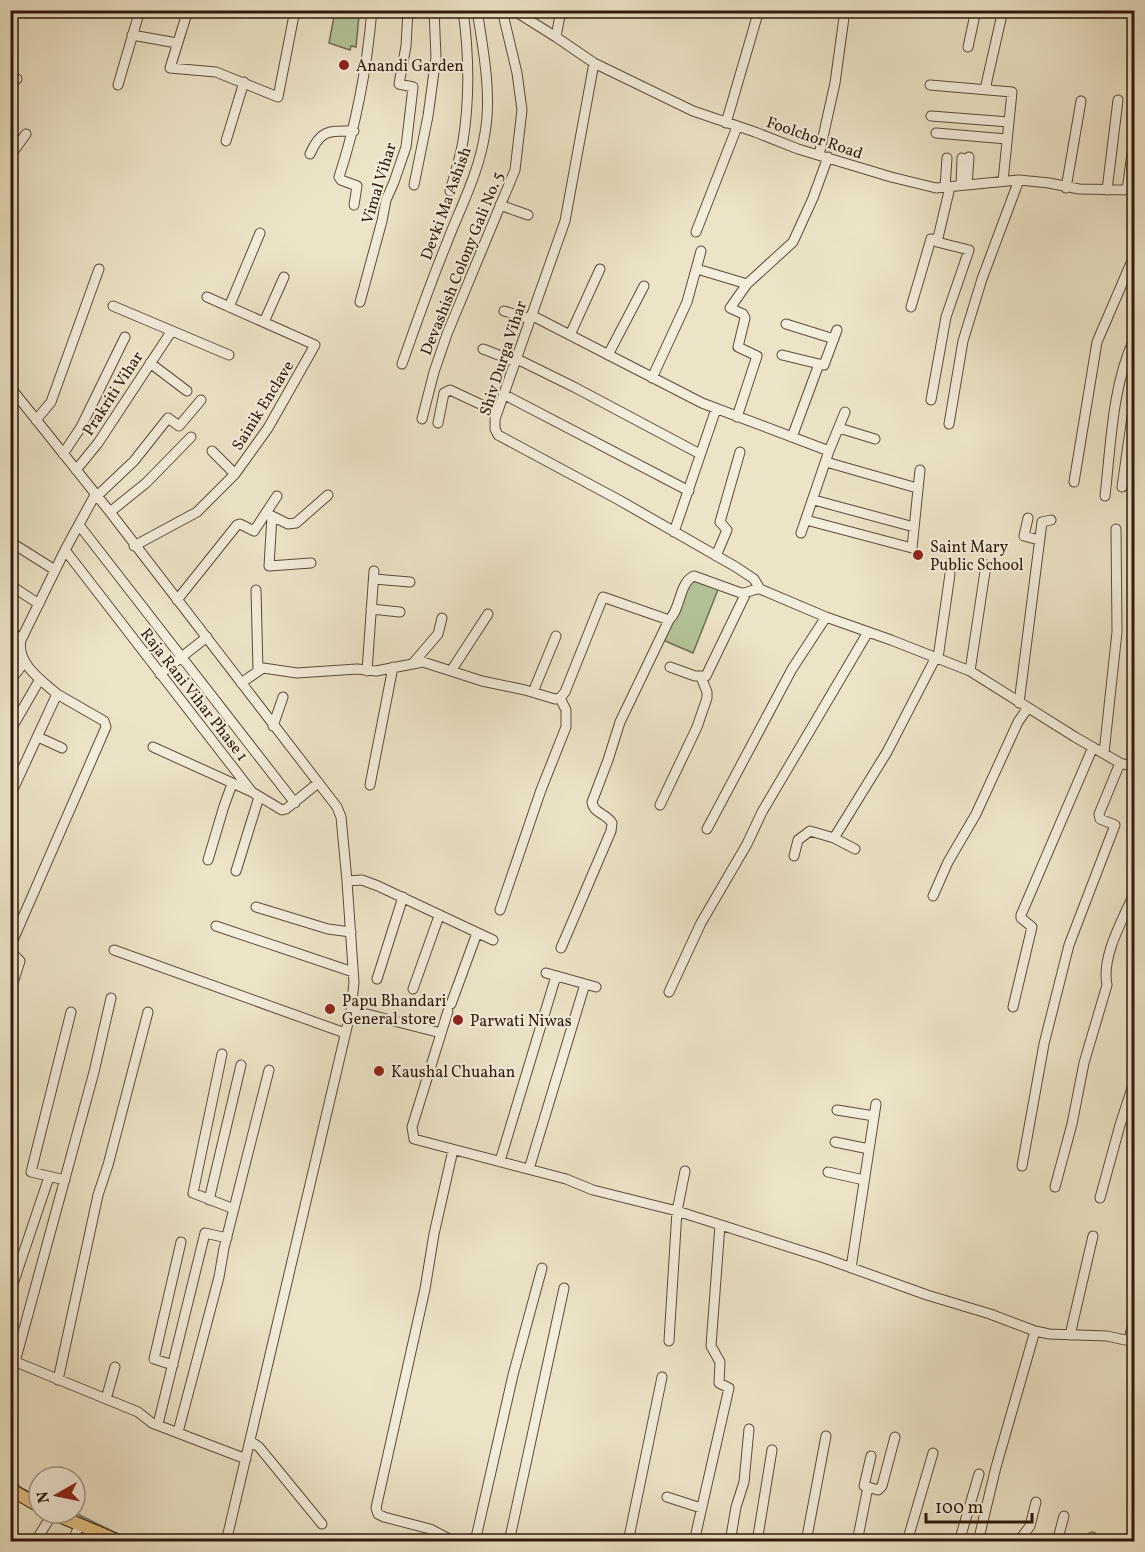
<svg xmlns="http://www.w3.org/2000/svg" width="1145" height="1552" viewBox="0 0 1145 1552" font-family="Vollkorn,serif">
<rect width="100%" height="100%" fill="#ede4c7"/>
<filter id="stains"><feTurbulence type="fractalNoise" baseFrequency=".00333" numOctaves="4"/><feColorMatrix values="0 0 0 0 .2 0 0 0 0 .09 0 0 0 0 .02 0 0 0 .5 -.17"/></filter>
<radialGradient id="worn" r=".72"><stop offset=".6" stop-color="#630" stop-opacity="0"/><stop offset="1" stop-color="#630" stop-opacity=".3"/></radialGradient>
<path fill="#b3c599" stroke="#706e52" stroke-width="1.5" d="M 335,11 L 370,11 L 369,16 L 359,16 L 356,47 L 351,46 L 350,50 L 329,43 Z
M 700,579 L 719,587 L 693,653 L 663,640 L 691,581 Z"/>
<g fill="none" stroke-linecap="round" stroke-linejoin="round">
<path stroke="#6e7c71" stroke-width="2" d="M 10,1478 L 21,1488 L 39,1497
M 75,1513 L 134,1542"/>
<g stroke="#5e4b39" stroke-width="11">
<path id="minor" d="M 188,10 L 170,68 L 216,72 L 278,97 L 295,10
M 513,10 L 556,37 L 594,63 L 693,111 L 755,132 L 798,149 L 891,177 L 936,188 L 1019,180 L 1049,183 L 1079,189 L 1134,190
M 1003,10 L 986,85 L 988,90 L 1012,92 L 1003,181
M 19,12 L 20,10
M 132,35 L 177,43
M 556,37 L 561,10
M 968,47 L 976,10
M 594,63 L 565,221 L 495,419 L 495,429 L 498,435 L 619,500 L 736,567 L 754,579 L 760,589
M 10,74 L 17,79
M 118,85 L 140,10
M 930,85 L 988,90
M 931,116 L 1009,122
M 726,123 L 759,10
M 936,133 L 1007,139
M 226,141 L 244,82
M 310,154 C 321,129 329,131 354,131
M 819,155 L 835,83 L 845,10
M 10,156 L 26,134
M 414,185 L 428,116 L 436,57 L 434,10
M 961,185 L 962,158
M 967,185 L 969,157
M 945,187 L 947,158
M 1066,188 L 1081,101
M 1107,190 L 1118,100
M 1127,190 L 1134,139
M 450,191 C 455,174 460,158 463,141 C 470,97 469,54 463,10
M 354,205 L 357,186 L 341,180 L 339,177 C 357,122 367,67 372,10
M 500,205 L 528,215
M 696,232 L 737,127
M 697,269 L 747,284
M 360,302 L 382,221 L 386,200 L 394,182 L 406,147 L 413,87 L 399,84 L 406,46 L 408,10
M 113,306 L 229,355
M 229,307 L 260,233
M 911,307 L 931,239 L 938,240
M 504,311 L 530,319
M 531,315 L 702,403 L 829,451
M 264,322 L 284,277
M 786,324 L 834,339
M 570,335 L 600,269
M 483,349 L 514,361
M 608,355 L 644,286
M 782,355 L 819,364
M 515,358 L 574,387 L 700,454
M 150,363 L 187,391
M 402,364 C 416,324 430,284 446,245 C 460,208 479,173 485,133 C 492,94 483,49 477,10
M 652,378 L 687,302 L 701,251
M 10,387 L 110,512 L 337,807 L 341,817 L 347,881 L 354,983 L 351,1010 L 226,1542
M 503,394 L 689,491
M 931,400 L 946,317 L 969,250 L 937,242 L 950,187
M 737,417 L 757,356 L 738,347 L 745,318 L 743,314 L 730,308 L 747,284 L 793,242 L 813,198 L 828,157
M 422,419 L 434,372 L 447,334 L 515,170 L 522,110 L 517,73 L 502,10
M 36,420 L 51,402 L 99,269
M 438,423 L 444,393 L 450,390 L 497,412
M 949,424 L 963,341 L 982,279 L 1019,180
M 839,428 L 875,439
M 792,437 L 819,364 L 824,365 L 837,330
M 212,451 L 235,474
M 63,454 L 81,427 L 125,337
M 826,462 L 917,488
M 76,470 L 98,443 L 171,332
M 1074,482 L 1097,342 L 1134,256
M 1122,487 L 1134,403
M 97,496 L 134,461 L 168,418 L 179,426 L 201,400
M 1105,496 C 1111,444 1112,387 1134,339
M 814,500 L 914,527
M 110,512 L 146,483 L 191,437
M 268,514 L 288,524 L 296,523 L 328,495
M 272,516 L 269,566 L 311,563
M 1028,518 L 1024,536 L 1039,540
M 806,520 L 912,548 L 920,470
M 79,525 L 295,803
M 674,532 L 716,409
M 801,533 L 829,451 L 845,412
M 12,543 L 55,570
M 134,546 L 197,512 L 235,474 L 268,428 L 315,345 L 207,297
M 65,550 L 252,792 L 282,810 L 286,809 L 318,783
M 716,556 L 727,530 L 720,522 L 740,452
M 374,579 L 410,582
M 10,585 L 39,604
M 256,590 L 258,670
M 177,600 L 237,525 L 240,524 L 254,531 L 277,496
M 371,609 L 400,612
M 10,630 L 21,640 L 65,550 L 95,495
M 938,658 L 950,574
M 414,662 L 438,634 L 442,618
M 670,667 L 695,676 L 706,676 L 746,593
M 367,671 L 374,571
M 451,671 L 488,614
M 970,671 L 986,565
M 160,674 L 207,637
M 10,681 L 20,668 L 23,660
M 241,683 L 263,668 L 297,673 L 357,669 L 376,671 L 423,662 L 482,681 L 525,690 L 555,699 L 560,698 L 565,692 L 603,597 L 669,620 C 681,609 679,582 694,576 L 741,593 C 748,594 753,588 760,589 L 826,617 L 891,640 L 970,671 L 1075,737 L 1120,763 L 1134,767
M 533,692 L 556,636
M 1019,703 L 1042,522 L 1051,520
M 273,726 L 283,697
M 10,731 L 40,679
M 38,737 L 62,748
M 153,747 L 250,791
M 1104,753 L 1117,632 L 1116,529
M 370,785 L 393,667
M 10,796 L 57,694 C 41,680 16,663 21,640
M 660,805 L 697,727 L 707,698 L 707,692 L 701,677
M 707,829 L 792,669 L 826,617
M 834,838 L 887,752 L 936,657
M 794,856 L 798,840 L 810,831 L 834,838 L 855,849
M 208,860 L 224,806 L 232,784
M 236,871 L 259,797
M 347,881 L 362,880 L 378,886 L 493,940
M 933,896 L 948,862 L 976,814 L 1018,722 L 1027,709
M 256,907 L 328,929 L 351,932
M 500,910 L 541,790 L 566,727 L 566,710 L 560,698
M 216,926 L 353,972
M 10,947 L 106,727 L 104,721 L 57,694
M 561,948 L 611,831 L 612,823 C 606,813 594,814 592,802 L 608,760 L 620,722 L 669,620
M 114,950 L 345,1033
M 10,951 L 20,961 L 10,992
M 546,973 L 596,987
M 377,979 L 403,897
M 413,989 L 439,916
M 669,992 L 701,923 L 747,844 L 762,812 L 868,632
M 451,1004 L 477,933
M 1013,1007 L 1032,927 L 1021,918 L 1021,915 L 1093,747
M 351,1010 L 441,1033
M 448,1011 L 412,1127 L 414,1139 L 566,1179 L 593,1190 L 677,1211 L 824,1258 L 927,1295 L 990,1314 L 1035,1331 L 1049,1334 L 1107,1336 L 1134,1342
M 222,1054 L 193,1193 L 234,1209
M 837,1110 L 874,1116
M 835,1142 L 869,1149
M 453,1150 L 434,1234 L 425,1289 L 376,1508 L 378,1514 L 384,1517 L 430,1529 L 455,1542
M 500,1161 L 556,976
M 1022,1166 L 1044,1044 L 1069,945 L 1115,825 L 1100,819 L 1099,814 L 1120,763
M 529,1169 L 585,984
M 828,1172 L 864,1180
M 65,1180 L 31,1172 L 71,1012
M 1055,1187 L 1072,1124 L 1084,1063 L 1107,985 C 1101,957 1123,919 1134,894
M 1100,1198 L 1120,1125 L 1134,1082
M 209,1200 L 241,1065
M 851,1268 L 876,1104
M 10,1293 L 49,1177
M 1070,1335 L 1093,1236
M 1129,1340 L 1134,1318
M 669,1341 L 677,1211 L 685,1171
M 11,1360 L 138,1412 L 152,1423 L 246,1459
M 15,1362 L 94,1072 L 111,998
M 173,1365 L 154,1359 L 181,1242
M 58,1380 L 98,1195 L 108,1165 L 148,1012
M 106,1399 L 115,1367
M 158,1424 L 205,1233 L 227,1238
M 178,1432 L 219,1277 L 224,1248 L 269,1070
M 250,1441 L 259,1447 L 322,1524
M 868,1487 L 878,1490 L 882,1486 L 895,1437
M 667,1497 L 701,1508
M 35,1542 L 53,1513
M 72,1542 L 80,1524
M 475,1542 L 513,1375 L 542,1268
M 509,1542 L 564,1288
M 628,1542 L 662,1377
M 694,1542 L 729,1388 L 719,1383 L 720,1362 L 711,1346 L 720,1225
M 730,1542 L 736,1507 L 744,1482 L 749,1429
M 757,1542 L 772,1450
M 806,1542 L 826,1436
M 857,1542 L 868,1487 L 864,1486 L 871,1456
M 907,1542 L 933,1453
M 959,1542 L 979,1474
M 978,1542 L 996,1467 L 1035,1331
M 1018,1542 L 1030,1526 L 1036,1502
M 1057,1542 L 1064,1516
M 1091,1542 L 1092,1537"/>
</g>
<g stroke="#2e180a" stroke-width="14">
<path id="major" d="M 10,1489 L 39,1506
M 52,1513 L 121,1542"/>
</g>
<use href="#minor" stroke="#f3eddb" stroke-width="9"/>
<use href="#major" stroke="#e6c284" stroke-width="12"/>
</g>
<g fill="#8f2418" stroke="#f3eddb" stroke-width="2">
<circle cx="344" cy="65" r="6"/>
<circle cx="918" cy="555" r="6"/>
<circle cx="330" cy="1009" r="6"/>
<circle cx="458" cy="1020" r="6"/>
<circle cx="379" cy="1071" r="6"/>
</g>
<g text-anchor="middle" stroke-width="4.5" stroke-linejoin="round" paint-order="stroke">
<g font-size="16" fill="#2e180a" stroke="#f3eddb" text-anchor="start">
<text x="356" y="71">Anandi Garden</text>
<text x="930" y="552">Saint Mary<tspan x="930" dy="18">Public School</tspan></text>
<text x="342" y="1006">Papu Bhandari<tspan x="342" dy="18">General store</tspan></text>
<text x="470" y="1026">Parwati Niwas</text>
<text x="391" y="1077">Kaushal Chuahan</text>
</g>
<g font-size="16" fill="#2e180a" stroke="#f3eddb">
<text transform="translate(815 137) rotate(19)" y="6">Foolchor Road</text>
<text transform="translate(378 183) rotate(-73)" y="6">Vimal Vihar</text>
<text transform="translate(445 203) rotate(-70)" y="6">Devki Ma Ashish</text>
<text transform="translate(461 263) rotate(-68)" y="6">Devashish Colony Gali No. 5</text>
<text transform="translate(502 358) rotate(-72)" y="6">Shiv Durga Vihar</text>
<text transform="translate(112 393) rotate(-57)" y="6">Prakriti Vihar</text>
<text transform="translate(262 405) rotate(-58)" y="6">Sainik Enclave</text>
<text transform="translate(195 694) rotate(52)" y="6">Raja Rani Vihar Phase 1</text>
</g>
</g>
<rect width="1145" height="1552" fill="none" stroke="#ede4c7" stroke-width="36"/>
<rect x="12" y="12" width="1121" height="1528" fill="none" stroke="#2e180a" stroke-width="3"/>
<rect x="18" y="18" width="1109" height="1516" fill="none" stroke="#2e180a" stroke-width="1.5"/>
<g transform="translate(57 1495) rotate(261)"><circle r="28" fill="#f3eddb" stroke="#a49887" stroke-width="1.5"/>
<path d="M0-4.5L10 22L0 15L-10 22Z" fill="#8f2418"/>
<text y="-9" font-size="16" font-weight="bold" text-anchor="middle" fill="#2e180a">N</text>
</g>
<path d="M926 1513v9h106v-9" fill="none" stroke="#2e180a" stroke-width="3"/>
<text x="935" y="1513" font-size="18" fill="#2e180a" stroke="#f3eddb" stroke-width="4.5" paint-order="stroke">100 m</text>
<rect width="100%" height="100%" filter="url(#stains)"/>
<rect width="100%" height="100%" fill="url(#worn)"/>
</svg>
